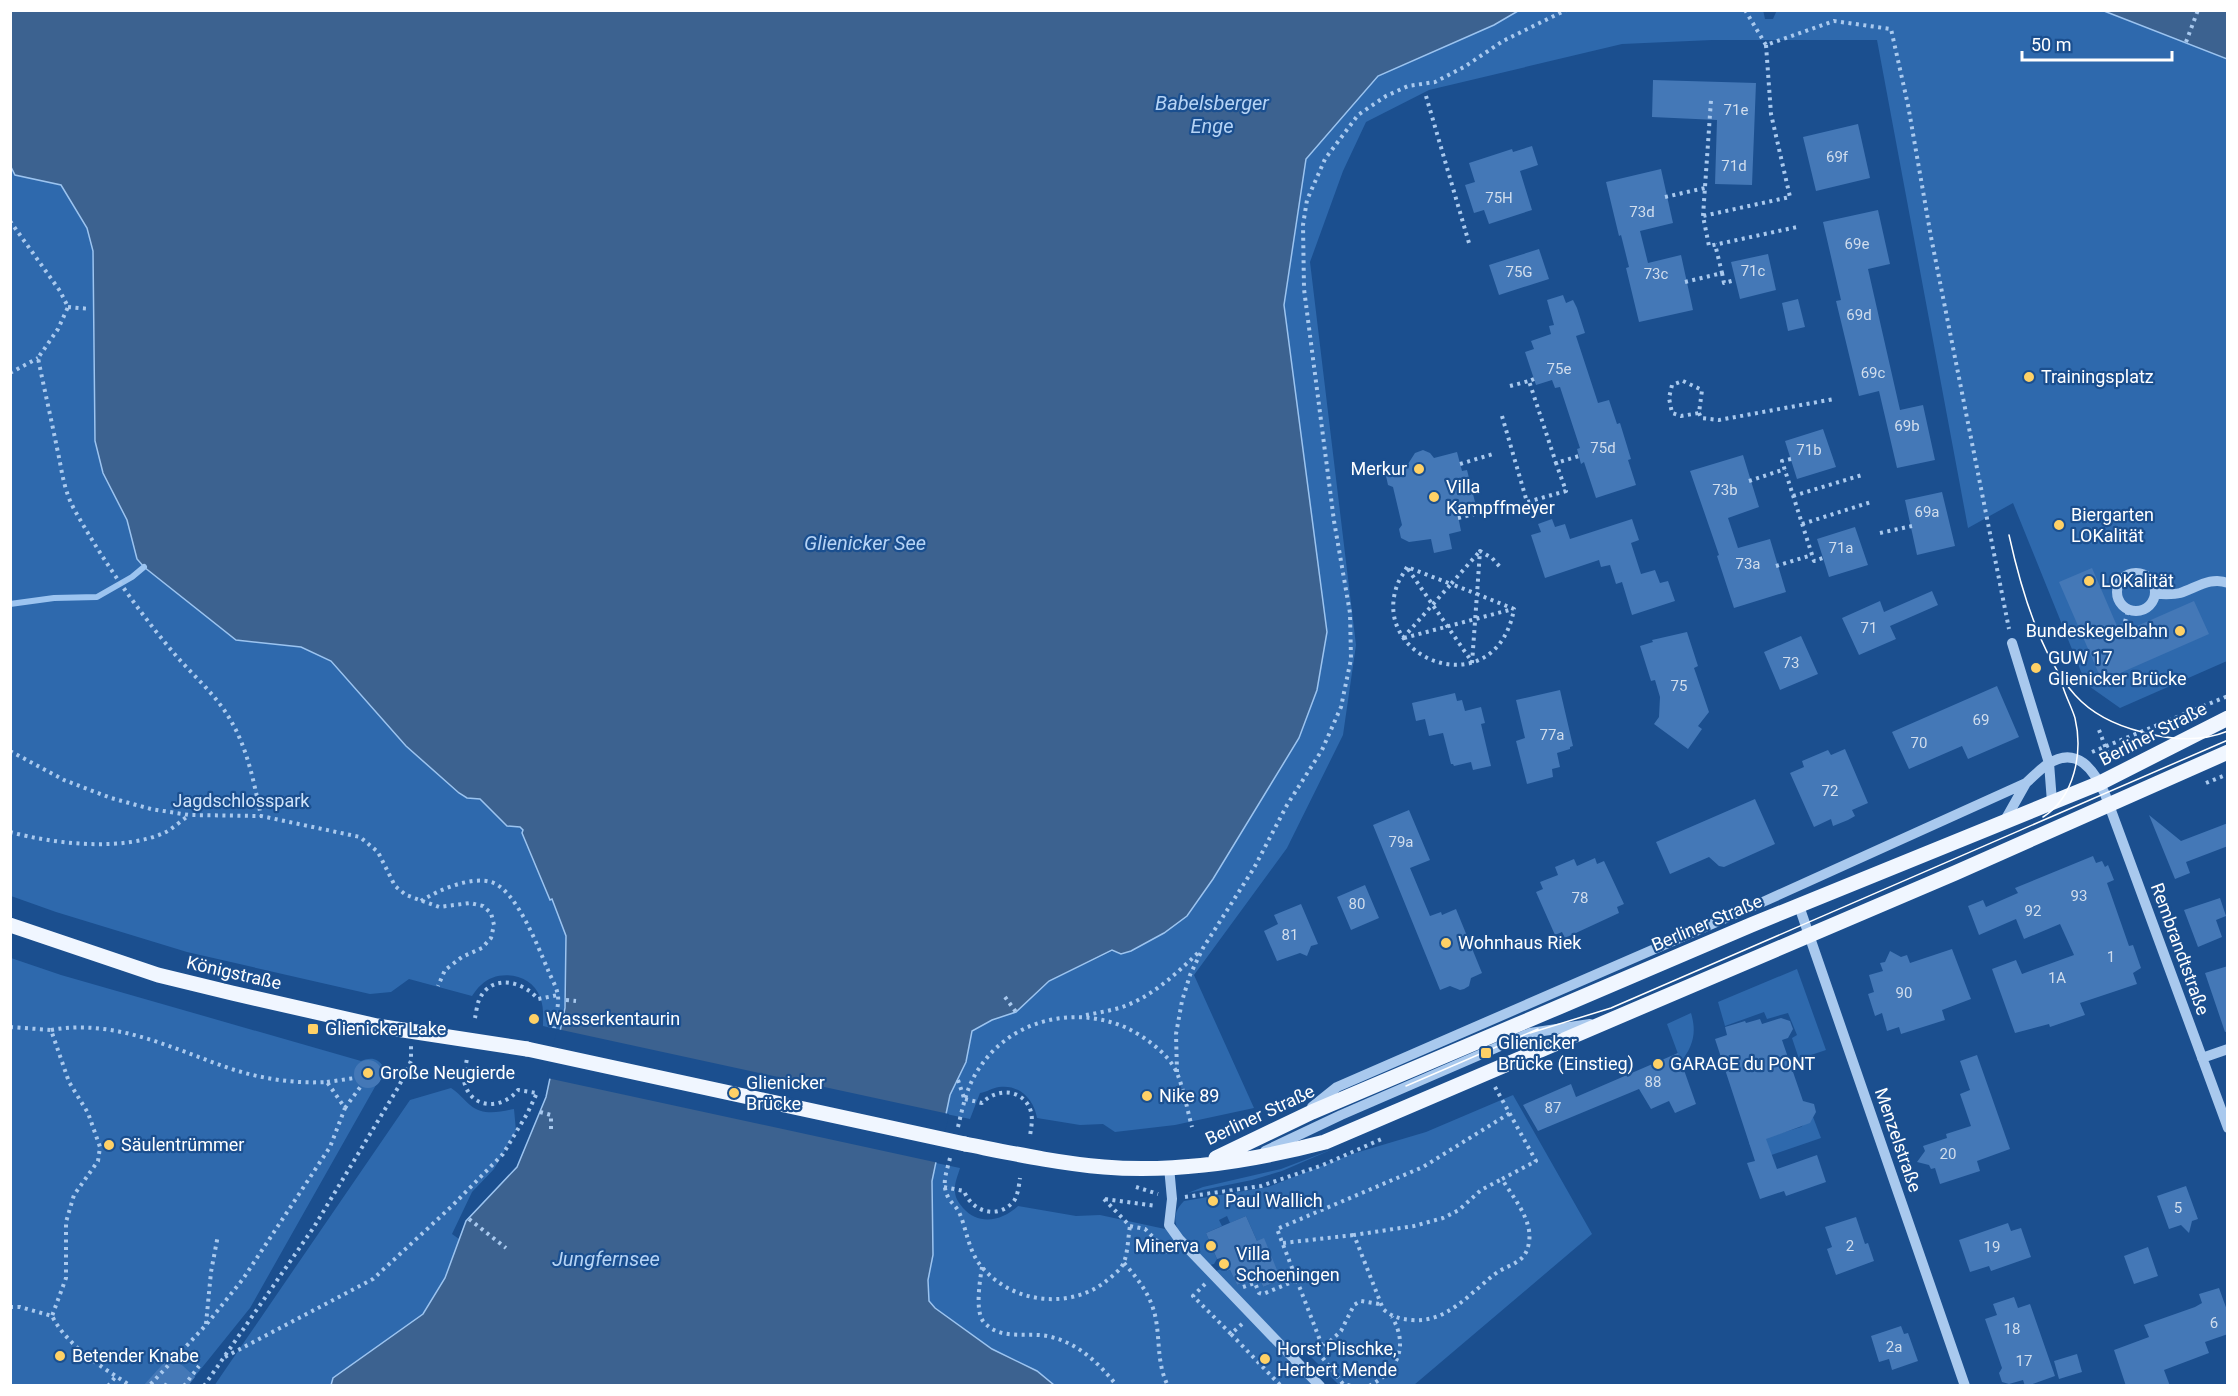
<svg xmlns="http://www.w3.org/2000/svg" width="2238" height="1396" viewBox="0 0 2238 1396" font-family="Roboto,sans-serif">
<rect width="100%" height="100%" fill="#1b4f8f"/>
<path fill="#2e69ad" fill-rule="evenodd" d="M 1518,10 L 1763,10 L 1765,19 L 1773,19 L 1777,10 L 2104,11 L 2227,59 L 2227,661 L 2120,708 L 2086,684 L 2013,503 L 1968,528 L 1877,40 L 1712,40 L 1622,44 L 1429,90 L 1366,122 L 1343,171 L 1310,262 L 1356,645 L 1343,735 L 1287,848 L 1194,975 L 1254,1108 L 1175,1125 L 1115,1132 L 1103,1124 L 1080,1125 L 1037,1118 C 1034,1100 1020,1084 999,1087 C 992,1088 987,1092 980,1093 L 970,1119 L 946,1114 L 950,1095 L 966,1062 L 972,1031 L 992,1020 L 1016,1012 L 1049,981 L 1187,916 L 1213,879 L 1299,738 L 1317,690 L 1327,632 L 1284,305 L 1306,159 L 1378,76 L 1494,25 Z
M 10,167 L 15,175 L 61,185 L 87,228 L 93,251 L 95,441 L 103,473 L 127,520 L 137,559 L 144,567 L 236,640 L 301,647 L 331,660 L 406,746 L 459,793 L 467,798 L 480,799 L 507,825 L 520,827 L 523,830 L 522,833 L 550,899 L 552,899 L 566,936 L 566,1000 L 560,1030 L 543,1026 C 543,1016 544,1007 540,997 C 532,974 498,968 481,985 C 477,988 475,992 472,996 L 409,979 L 391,992 L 370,994 L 187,952 L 56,912 L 11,896 Z
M 11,958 L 61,975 L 361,1061 C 371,1057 377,1058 383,1066 L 383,1077 L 376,1085 L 250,1308 L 188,1385 L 11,1386 Z
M 1797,969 L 1826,1050 L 1799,1059 L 1792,1038 L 1797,1035 L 1788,1013 L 1767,1019 L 1764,1012 L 1725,1026 L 1718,1002 Z
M 1691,1013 C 1697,1033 1693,1046 1681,1062 L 1667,1024 Z
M 451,1088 C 459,1093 463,1099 470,1105 C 483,1116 499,1112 514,1109 L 516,1131 L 494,1169 L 472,1192 L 452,1234 L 469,1246 L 430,1315 L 365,1385 L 214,1386 L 410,1100 Z
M 1513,1095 L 1592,1234 L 1414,1385 L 1339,1385 L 1308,1354 L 1297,1356 L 1325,1385 L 1054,1385 L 1037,1371 L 992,1349 L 935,1308 L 929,1301 L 928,1280 L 933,1255 L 932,1181 L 936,1163 L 960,1168 C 958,1175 954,1184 955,1191 C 955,1198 959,1203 963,1208 C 979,1226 1002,1221 1018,1206 L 1076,1216 L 1100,1215 L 1179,1232 C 1173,1220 1174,1211 1184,1201 L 1268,1187 L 1352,1154 L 1426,1132 ZM 1227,1216 L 1230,1223 L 1246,1216 L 1257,1241 L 1281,1280 L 1263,1287 L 1259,1276 L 1237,1285 L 1230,1270 L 1227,1271 L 1225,1267 L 1216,1271 L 1210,1265 L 1214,1264 L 1217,1259 L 1206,1233 L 1222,1226 L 1219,1220 Z
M 1813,1117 L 1821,1138 L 1757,1160 L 1749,1143 L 1801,1127 Z
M 1333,1149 L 1282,1171 L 1252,1180 L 1188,1193 L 1203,1187 L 1281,1169 Z"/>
<path fill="#3c6290" stroke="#9cc4f0" stroke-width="1.5" d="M 11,11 L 1518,11 L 1494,25 L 1378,76 L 1306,159 L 1284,305 L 1327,632 L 1317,690 L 1299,738 L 1213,879 L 1187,916 L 1164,933 L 1131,951 L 1121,954 L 1112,950 L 1049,981 L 1016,1012 L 992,1020 L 972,1031 L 966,1062 L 950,1095 L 932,1181 L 933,1255 L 928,1280 L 929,1301 L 935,1308 L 992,1349 L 1037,1371 L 1054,1385 L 331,1385 L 333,1378 L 423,1314 L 445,1278 L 466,1221 L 517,1167 L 546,1097 L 565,1008 L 566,936 L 552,899 L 550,900 L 522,833 L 523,830 L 520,827 L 507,826 L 480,799 L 467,798 L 459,793 L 406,746 L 331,661 L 301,647 L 236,640 L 144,567 L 137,559 L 127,520 L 103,473 L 95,441 L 93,251 L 87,228 L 61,185 L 15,175 L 11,167 Z
M 2104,11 L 2227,11 L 2227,59 Z"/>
<path fill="#1b4f8f" d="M 557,1029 L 949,1114 L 939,1163 L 547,1078 Z"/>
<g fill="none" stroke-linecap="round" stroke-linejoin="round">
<path stroke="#9cc4f0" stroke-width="6" d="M 10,604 L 54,598 L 97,597 L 132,577 L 144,567"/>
</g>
<path fill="#4478b7" d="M 1653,80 L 1756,83 L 1752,185 L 1715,184 L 1717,120 L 1652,117 Z
M 1858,124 L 1870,178 L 1816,191 L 1803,137 Z
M 1532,146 L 1538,165 L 1520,171 L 1532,210 L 1489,224 L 1484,210 L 1474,213 L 1465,185 L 1475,182 L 1469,163 L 1512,149 L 1513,152 Z
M 1661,169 L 1673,223 L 1640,231 L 1648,263 L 1681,255 L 1693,310 L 1639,322 L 1626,268 L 1629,267 L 1621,235 L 1619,236 L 1606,182 Z
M 1878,210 L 1890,264 L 1868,269 L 1900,410 L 1923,405 L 1935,460 L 1897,468 L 1879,391 L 1859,396 L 1836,301 L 1841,300 L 1823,222 Z
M 1539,249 L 1549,279 L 1499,295 L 1489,265 Z
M 1768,254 L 1776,290 L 1740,299 L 1731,262 Z
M 1563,295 L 1566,303 L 1573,300 L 1577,308 L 1585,333 L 1576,336 L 1598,403 L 1609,400 L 1617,424 L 1620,423 L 1631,459 L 1628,460 L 1636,485 L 1596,498 L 1584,462 L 1581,464 L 1577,449 L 1580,448 L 1560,387 L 1555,388 L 1552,380 L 1536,385 L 1525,352 L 1534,349 L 1531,341 L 1551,334 L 1549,326 L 1554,325 L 1547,300 Z
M 1798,299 L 1805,327 L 1788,331 L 1782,303 Z
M 1823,429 L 1836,467 L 1797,479 L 1785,441 Z
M 1423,450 L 1430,453 L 1434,458 L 1457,452 L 1462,471 L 1467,470 L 1476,506 L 1457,511 L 1461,531 L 1449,534 L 1452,549 L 1434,553 L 1431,539 L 1409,542 L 1401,538 L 1399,529 L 1402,525 L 1393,487 L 1388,485 L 1386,476 L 1392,468 L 1408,464 L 1415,453 Z
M 1743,455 L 1759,507 L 1728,518 L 1738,548 L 1770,539 L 1786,592 L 1734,608 L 1717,556 L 1719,555 L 1690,471 Z
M 1942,492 L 1955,546 L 1917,555 L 1905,500 Z
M 1552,519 L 1555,527 L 1565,524 L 1570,539 L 1632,519 L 1639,540 L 1631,543 L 1641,574 L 1655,570 L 1660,583 L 1668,581 L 1675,601 L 1632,615 L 1622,582 L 1616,584 L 1610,565 L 1601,567 L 1599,560 L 1545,578 L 1531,535 L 1541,532 L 1538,524 Z
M 1855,527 L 1868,565 L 1829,577 L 1817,539 Z
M 2092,568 L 2117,626 L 2125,622 L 2128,630 L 2194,601 L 2209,634 L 2102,681 L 2059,582 Z
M 1932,591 L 1938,605 L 1890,626 L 1896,639 L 1859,655 L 1842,618 L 1880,601 L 1884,612 Z
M 1687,632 L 1698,666 L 1694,668 L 1709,712 L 1698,726 L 1702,729 L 1688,749 L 1654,724 L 1659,717 L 1660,697 L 1655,680 L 1651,681 L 1640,646 L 1653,642 L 1652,640 Z
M 1801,636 L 1818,674 L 1780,690 L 1764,652 Z
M 1997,686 L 2019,737 L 1968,759 L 1962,746 L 1909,769 L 1892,732 Z
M 1560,690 L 1573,746 L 1570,747 L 1570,749 L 1557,753 L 1560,767 L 1552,769 L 1553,777 L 1527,784 L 1516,741 L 1525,738 L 1516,700 Z
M 1455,693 L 1457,701 L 1462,700 L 1465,711 L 1481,707 L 1485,723 L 1481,724 L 1491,766 L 1473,770 L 1471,762 L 1454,766 L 1453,764 L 1451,764 L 1443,733 L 1429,736 L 1425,719 L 1416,721 L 1412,703 Z
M 1845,749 L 1868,803 L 1852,810 L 1855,816 L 1848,820 L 1833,826 L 1831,819 L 1814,827 L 1790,773 L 1804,767 L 1802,761 L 1828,750 L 1831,755 Z
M 1755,799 L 1775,844 L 1724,867 L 1719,866 L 1709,857 L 1670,874 L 1656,842 Z
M 1409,810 L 1430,860 L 1410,868 L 1430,916 L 1441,912 L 1442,915 L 1456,909 L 1482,973 L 1471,978 L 1469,986 L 1464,989 L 1460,990 L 1450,986 L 1440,990 L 1373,825 Z
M 2149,815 L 2181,841 L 2228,823 L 2228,846 L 2186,862 L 2190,873 L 2175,879 Z
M 2093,856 L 2096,863 L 2102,861 L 2105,867 L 2108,865 L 2114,880 L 2107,883 L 2129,946 L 2133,945 L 2141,968 L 2133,973 L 2137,984 L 2080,1003 L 2085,1015 L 2050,1027 L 2049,1024 L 2015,1033 L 1992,969 L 2016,960 L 2022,974 L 2074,955 L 2060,924 L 2024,939 L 2016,919 L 1979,935 L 1968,906 L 1983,900 L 1986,907 L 2018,893 L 2015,888 Z
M 1595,858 L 1597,864 L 1604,861 L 1624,904 L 1617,907 L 1619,913 L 1565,938 L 1562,932 L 1555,935 L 1536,892 L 1543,889 L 1540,882 L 1558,875 L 1555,867 L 1574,859 L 1577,866 Z
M 1365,885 L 1379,918 L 1351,930 L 1337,897 Z
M 2220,898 L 2226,916 L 2216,920 L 2222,937 L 2198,947 L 2184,910 Z
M 1301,904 L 1318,944 L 1311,946 L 1307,956 L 1300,953 L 1277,961 L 1264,931 L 1278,924 L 1274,915 Z
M 1952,949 L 1971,999 L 1942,1010 L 1945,1020 L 1901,1034 L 1899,1027 L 1887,1031 L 1882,1013 L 1875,1016 L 1868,994 L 1874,992 L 1869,975 L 1883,971 L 1880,963 L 1885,962 L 1890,951 L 1901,957 L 1907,955 L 1910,963 Z
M 2228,966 L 2228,1031 L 2225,1032 L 2205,973 Z
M 1781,1018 L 1790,1021 L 1793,1029 L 1788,1038 L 1782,1040 L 1803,1101 L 1814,1104 L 1816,1112 L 1810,1123 L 1766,1139 L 1777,1169 L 1817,1155 L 1826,1182 L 1786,1196 L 1784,1191 L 1760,1199 L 1747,1163 L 1755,1161 L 1715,1039 L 1727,1035 L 1725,1027 L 1745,1021 L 1746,1023 L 1760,1019 L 1762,1024 Z
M 1678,1053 L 1696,1104 L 1675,1113 L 1669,1101 L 1651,1109 L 1639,1089 L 1538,1131 L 1523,1105 L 1571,1084 L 1576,1097 Z
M 1977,1055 L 2010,1149 L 1977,1161 L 1980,1171 L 1940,1184 L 1935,1168 L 1931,1169 L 1929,1165 L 1917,1162 L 1925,1151 L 1923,1146 L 1947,1138 L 1946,1134 L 1971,1126 L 1960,1094 L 1970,1090 L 1960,1061 Z
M354 1074a14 14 0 1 1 28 0a14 14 0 1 1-28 0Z
M 2186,1186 L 2198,1219 L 2192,1221 L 2189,1233 L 2181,1225 L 2169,1229 L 2157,1196 Z
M 1246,1216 L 1257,1241 L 1264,1238 L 1281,1280 L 1263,1287 L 1259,1276 L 1237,1285 L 1230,1270 L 1227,1271 L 1221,1258 L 1217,1259 L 1206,1233 Z
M 1856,1217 L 1865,1244 L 1868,1243 L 1874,1261 L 1836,1275 L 1827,1249 L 1832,1247 L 1825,1227 Z
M 2008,1223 L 2011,1231 L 2021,1228 L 2031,1257 L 1991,1271 L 1989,1266 L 1970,1272 L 1959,1240 Z
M 2148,1247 L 2158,1276 L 2134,1284 L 2124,1256 Z
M 2219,1288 L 2228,1313 L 2228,1334 L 2205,1342 L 2209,1353 L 2164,1370 L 2170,1386 L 2126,1386 L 2114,1350 L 2149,1337 L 2144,1325 L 2195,1307 L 2202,1303 L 2199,1294 Z
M 2014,1297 L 2018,1308 L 2030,1304 L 2055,1376 L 2027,1386 L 2025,1386 L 2023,1380 L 2009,1384 L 2002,1382 L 1999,1373 L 2002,1368 L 1985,1319 L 1997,1315 L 1993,1304 Z
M 1901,1326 L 1904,1334 L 1908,1333 L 1918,1361 L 1892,1370 L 1889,1359 L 1879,1362 L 1871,1336 Z
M 2077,1354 L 2082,1372 L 2059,1379 L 2054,1361 Z
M 171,1355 L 195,1377 L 188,1386 L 143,1386 Z"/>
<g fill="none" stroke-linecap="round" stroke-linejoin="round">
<path stroke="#a9c9ee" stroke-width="4" stroke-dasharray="3 4.5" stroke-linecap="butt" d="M 1745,10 L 1766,45 L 1834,21 L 1891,29 L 1908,105 L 1931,237 L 2009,629
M 2186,42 L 2198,10
M 1766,45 L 1771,114 L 1790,197 L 1703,216 L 1709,246 L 1797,227
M 1426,96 L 1469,243
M 1665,197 L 1705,188
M 1703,216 L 1711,100
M 10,221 L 60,291 L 68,307 L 58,329 L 38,358 C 44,388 51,418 57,448 C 62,470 63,488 74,509 C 102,559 135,607 172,651 C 191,674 216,694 231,721 C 248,750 254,783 261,816
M 1722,273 L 1724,283 L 1735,280
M 1685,282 L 1722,273 L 1715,244
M 68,307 L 90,309
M 10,373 L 38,358
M 1534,379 L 1529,381 L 1556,463
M 1683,381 L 1702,390 L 1699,413 L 1681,416 L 1672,413 L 1669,398 L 1672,385 Z
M 1510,386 L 1529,381
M 1699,413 L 1701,418 L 1719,420 L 1834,399
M 1502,416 L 1527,502 L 1566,491 L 1556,463 L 1579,456
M 1791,459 L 1782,461 L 1814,561 L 1823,558
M 1460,464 L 1493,454
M 1749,481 L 1785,469
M 1793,496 L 1862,475
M 1458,518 L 1492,510
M 1802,524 L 1871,502
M 1880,533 L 1912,526
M 1776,566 L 1812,555
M 1407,567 C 1404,573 1400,578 1398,583 C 1367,660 1496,708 1514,609 L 1477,594 L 1480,551 L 1492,558 L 1501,568
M 1408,569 L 1472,662
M 2125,622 L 2128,610
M 1403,638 L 1451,584 L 1407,567
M 1404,638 L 1513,609
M 1472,663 L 1477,594 L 1451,584 L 1480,551
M 2099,730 L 2111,762
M 10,751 L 64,780 L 111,798 L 151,809 L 189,815 L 261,816 L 360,837 L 378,852 L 395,886 L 406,895 L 439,907 L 470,903 L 483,906 L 491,913 L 494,925 L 491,938 L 482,948 L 462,957 L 445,970 L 438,986
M 2092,752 L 2228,696
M 2206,783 L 2228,774
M 10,832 C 54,844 124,852 166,832 C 173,828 181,821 188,816
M 421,901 C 438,890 471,876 491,882 C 516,889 538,947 548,970 C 551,978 557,987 558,996 C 559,1006 555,1018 554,1028
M 1005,997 L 1016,1012
M 566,1000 L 576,1001
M 1086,1015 C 1097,1013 1108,1011 1119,1008 C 1151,998 1176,974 1200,951
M 475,1018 C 476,1013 477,1005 479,1000 C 491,973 523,981 538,999 L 558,995
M 10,1027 L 51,1030 L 69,1082 L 88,1113 L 100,1147 L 98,1161 L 74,1195 L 66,1222 L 66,1278 L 52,1316
M 51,1030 C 113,1019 167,1046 223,1066 C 256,1078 292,1084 327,1082 L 345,1108 L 330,1147 L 243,1279 L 206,1325 L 149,1386
M 1177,1072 L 1176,1034 L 1182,1001 L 1190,975 L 1203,948 L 1254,868 L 1287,805 L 1322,750 L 1341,707 L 1351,659 L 1350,613 L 1334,521 L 1304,289 L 1303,225 L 1307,200 L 1325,159 L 1358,115 L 1386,96 L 1408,86 L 1435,82 L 1464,67 L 1503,41 L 1566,10
M 958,1080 L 964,1098
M 327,1082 L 355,1078
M 1495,1087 L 1536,1161 L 1502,1179 C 1512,1196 1533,1220 1529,1242 C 1526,1264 1510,1263 1495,1274 C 1470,1293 1447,1323 1412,1320 C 1400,1319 1392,1317 1383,1309 L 1354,1235 L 1414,1226 L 1443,1218 L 1459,1210 L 1481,1190 L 1502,1179
M 965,1099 L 982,1103 C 997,1087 1025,1089 1031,1112 C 1033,1120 1031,1128 1030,1136
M 345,1108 L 361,1086
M 540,1112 L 551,1115 L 551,1130
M 958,1127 C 963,1106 967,1085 980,1067 C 1012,1019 1075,1005 1127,1028 C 1145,1037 1169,1054 1177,1073 C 1184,1090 1187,1109 1192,1127
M 950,1158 C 947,1171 941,1184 948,1197 C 951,1203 956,1206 959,1212 C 967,1230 968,1250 981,1266 C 1011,1303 1068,1310 1105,1282 C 1111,1277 1121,1270 1124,1262 C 1128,1252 1128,1237 1130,1226
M 944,1187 L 964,1191 C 972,1212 998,1220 1014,1201 C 1018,1195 1019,1185 1020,1178
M 1136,1187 L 1158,1194
M 1185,1197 L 1261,1186 L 1323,1165 L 1384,1138
M 1104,1199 L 1130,1226 L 1145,1229 L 1168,1252
M 1105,1199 L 1157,1206
M 469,1219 L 506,1248
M 1283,1243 L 1354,1235
M 1124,1263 C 1139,1280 1152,1297 1156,1320 C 1160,1343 1157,1364 1168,1386
M 982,1267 C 980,1280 975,1310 983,1321 C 999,1341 1026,1332 1047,1336 C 1077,1342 1099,1363 1117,1386
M 1205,1284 L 1193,1296 L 1231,1334
M 1243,1287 L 1255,1283 L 1259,1293 L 1263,1294 L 1297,1280
M 1379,1304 L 1361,1301 L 1354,1305 L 1341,1331 L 1323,1348 L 1277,1229 L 1423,1167 L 1510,1113
M 10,1307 L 20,1307 L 52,1316 C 68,1347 102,1367 131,1386
M 206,1324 L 211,1272 L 218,1235
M 1242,1324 L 1231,1334 L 1281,1386
M 1318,1352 L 1343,1384 L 1351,1386
M 225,1357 L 373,1279 L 452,1206 L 503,1154 L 527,1114 L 537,1093 L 518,1090 C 504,1108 474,1111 465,1085 C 462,1076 466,1067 467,1058
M 108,1386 L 116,1376
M 165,1386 L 167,1383 L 170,1386
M 184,1386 L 199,1366
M 204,1386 L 314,1227 L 399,1086 L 411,1061 L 411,1046
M 1369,1386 C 1398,1371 1409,1346 1392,1317"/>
<path stroke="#a9c9ee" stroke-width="10" d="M2117 592a19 19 0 1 1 38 0a19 19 0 1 1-38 0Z
M 2155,594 C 2163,594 2173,595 2180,593 C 2196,588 2211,576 2228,583
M 2012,643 L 2049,763 L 2052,802
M 2004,822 L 2026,783
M 1799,906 L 1965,1386
M 2202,1058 L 2228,1049
M 1312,1107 L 1337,1087 L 1765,901 L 2026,783 C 2033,777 2040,769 2048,764 C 2077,745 2094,770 2105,794 L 2228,1128
M 1265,1151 L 1341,1115 L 1530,1033 L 1590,1024
M 1169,1167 L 1172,1199 L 1169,1225 L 1179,1239 L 1320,1386"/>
<path stroke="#f0f6ff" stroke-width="15" d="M 10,925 L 158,975 L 232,993 L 377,1026 L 527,1049
M 965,1144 C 1011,1153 1057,1163 1104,1167 C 1176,1173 1256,1160 1325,1142 L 1955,873 L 2228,752
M 1216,1158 L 1312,1112 L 1559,1007 L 1751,925 L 2100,783 L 2228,718"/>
<path stroke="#fff" stroke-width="1.5" d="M 2009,535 C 2020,585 2040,656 2075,695 C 2092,714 2118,726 2142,732 C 2170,740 2201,742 2228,731
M 2043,817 C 2075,797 2083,752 2075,718 C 2072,708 2066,697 2063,687
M 1530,1033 L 1611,1008 L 2228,740
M 1406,1086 L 1538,1029"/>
<path stroke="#f0f6ff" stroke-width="15" d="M 527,1049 L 965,1144"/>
</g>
<g fill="#ffd166" stroke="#1b4f8f" stroke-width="2">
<circle cx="2029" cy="377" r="6"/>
<circle cx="1419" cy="469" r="6"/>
<circle cx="1434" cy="497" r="6"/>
<circle cx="2059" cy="525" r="6"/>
<circle cx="2089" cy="581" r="6"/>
<circle cx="2180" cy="631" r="6"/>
<circle cx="2036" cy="668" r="6"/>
<circle cx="1446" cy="943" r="6"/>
<circle cx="534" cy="1019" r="6"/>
<rect x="307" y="1023" width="12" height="12" rx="3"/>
<rect x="1480" y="1047" width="12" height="12" rx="3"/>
<circle cx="1658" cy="1064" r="6"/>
<circle cx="368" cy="1073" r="6"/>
<circle cx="734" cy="1093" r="6"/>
<circle cx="1147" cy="1096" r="6"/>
<circle cx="109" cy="1145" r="6"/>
<circle cx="1213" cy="1201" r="6"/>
<circle cx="1211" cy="1246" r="6"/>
<circle cx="1224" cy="1264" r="6"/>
<circle cx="60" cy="1356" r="6"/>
<circle cx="1265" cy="1359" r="6"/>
</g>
<g text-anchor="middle" stroke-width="4.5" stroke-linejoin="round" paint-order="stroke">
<g font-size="15" fill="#d0dded">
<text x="1736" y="115">71e</text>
<text x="1837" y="162">69f</text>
<text x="1734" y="171">71d</text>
<text x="1499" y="203">75H</text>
<text x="1642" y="217">73d</text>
<text x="1857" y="249">69e</text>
<text x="1753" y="276">71c</text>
<text x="1519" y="277">75G</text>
<text x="1656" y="279">73c</text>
<text x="1859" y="320">69d</text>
<text x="1559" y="374">75e</text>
<text x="1873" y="378">69c</text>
<text x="1907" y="431">69b</text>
<text x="1603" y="453">75d</text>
<text x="1809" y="455">71b</text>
<text x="1725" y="495">73b</text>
<text x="1927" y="517">69a</text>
<text x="1841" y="553">71a</text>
<text x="1748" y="569">73a</text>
<text x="1869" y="633">71</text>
<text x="1791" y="668">73</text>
<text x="1679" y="691">75</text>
<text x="1981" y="725">69</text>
<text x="1552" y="740">77a</text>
<text x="1919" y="748">70</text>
<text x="1830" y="796">72</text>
<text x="1401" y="847">79a</text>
<text x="2079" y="901">93</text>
<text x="1580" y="903">78</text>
<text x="1357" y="909">80</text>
<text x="2033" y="916">92</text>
<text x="1290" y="940">81</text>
<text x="2111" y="962">1</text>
<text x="2057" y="983">1A</text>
<text x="1904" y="998">90</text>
<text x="1653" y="1087">88</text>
<text x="1553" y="1113">87</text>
<text x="1948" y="1159">20</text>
<text x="2178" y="1213">5</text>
<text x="1850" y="1251">2</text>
<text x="1992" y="1252">19</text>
<text x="2214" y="1328">6</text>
<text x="2012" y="1334">18</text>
<text x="1894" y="1352">2a</text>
<text x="2024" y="1366">17</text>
</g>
<g font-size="18" fill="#fff" stroke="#1b4f8f" text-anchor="start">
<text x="2041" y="383">Trainingsplatz</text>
<text x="1407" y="475" text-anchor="end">Merkur</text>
<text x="1446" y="493">Villa<tspan x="1446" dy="21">Kampffmeyer</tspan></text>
<text x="2071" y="521">Biergarten<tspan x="2071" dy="21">LOKalität</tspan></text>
<text x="2101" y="587">LOKalität</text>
<text x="2168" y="637" text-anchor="end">Bundeskegelbahn</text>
<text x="2048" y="664">GUW 17<tspan x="2048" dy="21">Glienicker Brücke</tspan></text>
<text x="1458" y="949">Wohnhaus Riek</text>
<text x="546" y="1025">Wasserkentaurin</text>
<text x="325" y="1035">Glienicker Lake</text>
<text x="1498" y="1049">Glienicker<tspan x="1498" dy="21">Brücke (Einstieg)</tspan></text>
<text x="1670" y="1070">GARAGE du PONT</text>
<text x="380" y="1079">Große Neugierde</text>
<text x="746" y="1089">Glienicker<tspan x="746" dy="21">Brücke</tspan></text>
<text x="1159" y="1102">Nike 89</text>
<text x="121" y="1151">Säulentrümmer</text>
<text x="1225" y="1207">Paul Wallich</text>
<text x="1199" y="1252" text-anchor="end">Minerva</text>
<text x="1236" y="1260">Villa<tspan x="1236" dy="21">Schoeningen</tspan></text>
<text x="1277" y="1355">Horst Plischke,<tspan x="1277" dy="21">Herbert Mende</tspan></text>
<text x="72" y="1362">Betender Knabe</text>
</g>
<g font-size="18" fill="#fff" stroke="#1b4f8f">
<text transform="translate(2153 734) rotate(-27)" y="6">Berliner Straße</text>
<text transform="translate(1707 923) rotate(-23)" y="6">Berliner Straße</text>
<text transform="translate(2180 949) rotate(70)" y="6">Rembrandtstraße</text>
<text transform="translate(234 973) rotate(13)" y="6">Königstraße</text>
<text transform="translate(1260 1115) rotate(-25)" y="6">Berliner Straße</text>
<text transform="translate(1898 1140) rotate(71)" y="6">Menzelstraße</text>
</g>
<g font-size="18" fill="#cfe3fa" stroke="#1b4f8f">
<text x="241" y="807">Jagdschlosspark</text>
</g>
<g font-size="20" font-style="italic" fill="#b5d3f5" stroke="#1b4f8f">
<text x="1212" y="110">Babelsberger<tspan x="1212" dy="23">Enge</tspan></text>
<text x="865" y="550">Glienicker See</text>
<text x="606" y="1266">Jungfernsee</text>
</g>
</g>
<rect width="2238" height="1396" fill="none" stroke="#ffffff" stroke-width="24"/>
<path d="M2022 51v9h150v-9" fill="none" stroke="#ffffff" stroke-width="3"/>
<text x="2031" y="51" font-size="18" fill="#ffffff" stroke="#1b4f8f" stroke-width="4.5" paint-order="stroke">50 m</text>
</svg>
